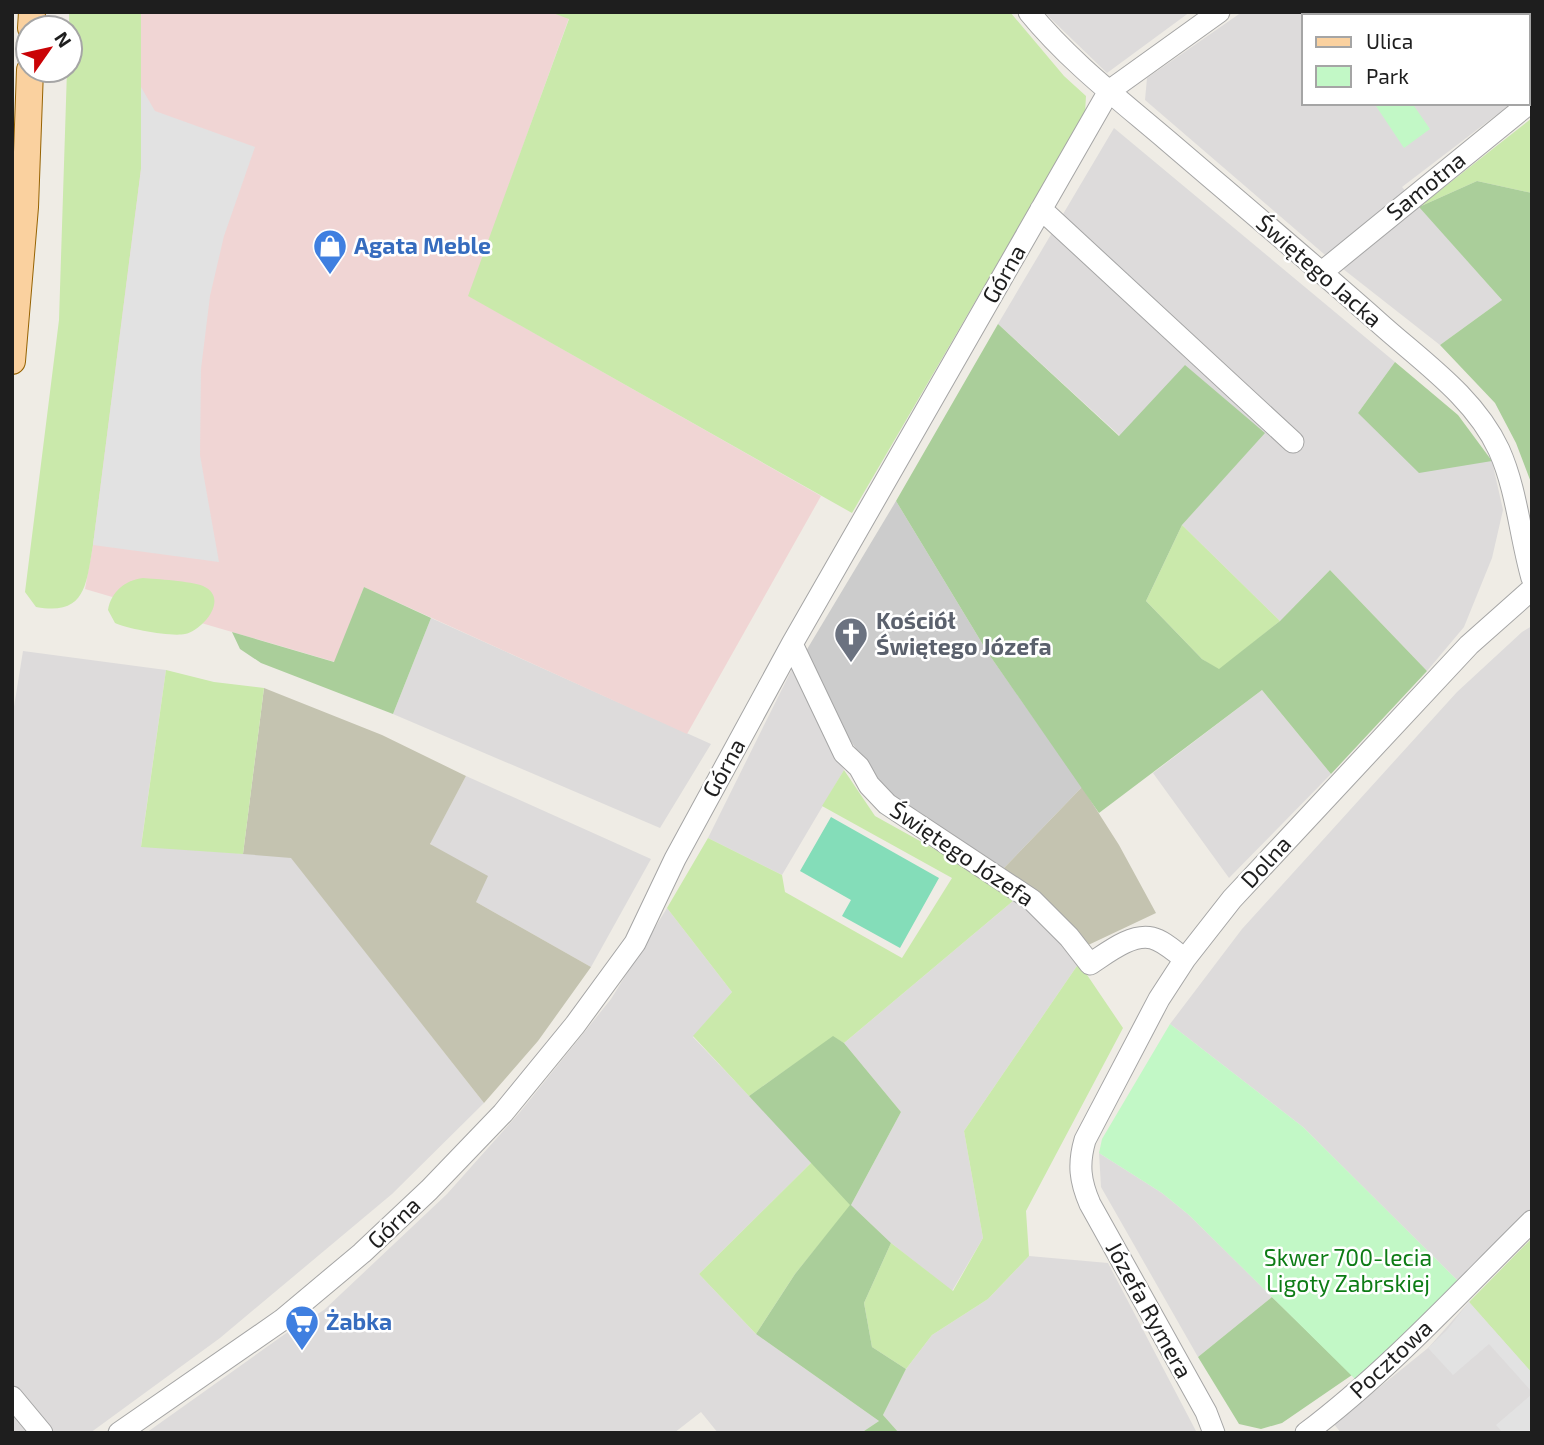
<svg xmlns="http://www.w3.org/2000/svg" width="1544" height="1445" viewBox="0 0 1544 1445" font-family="'Exo 2',sans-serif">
<rect width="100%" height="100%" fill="#efece5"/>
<path fill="#dddbdb" d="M 1044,12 L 1190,12 L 1107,73 Z
M 1242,12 L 1532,12 L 1532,88 L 1528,91 L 1528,16 L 1304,16 L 1304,103 L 1512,103 L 1402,187 L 1502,300 L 1440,345 L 1324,254 L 1145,100 L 1147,78 Z
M 1114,128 L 1395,362 L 1358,413 L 1492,461 L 1503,510 L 1492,558 L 1464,627 L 1427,671 L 1330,570 L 1280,621 L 1182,525 L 1264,433 L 1120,436 L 998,324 Z
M 431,618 L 711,744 L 660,828 L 393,714 Z
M 1532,626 L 1532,1207 L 1458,1281 L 1303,1127 L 1170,1024 L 1242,929 L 1457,692 L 1522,632 Z
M 23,651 L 166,670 L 141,846 L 291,857 L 484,1103 L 392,1194 L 220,1338 L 90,1433 L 12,1433 L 12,719 Z
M 793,667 L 844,770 L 782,875 L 708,838 Z
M 1262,690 L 1331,774 L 1229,878 L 1153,773 Z
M 466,776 L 651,859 L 591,967 L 476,902 L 430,843 Z
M 1019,896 L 1079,963 L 964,1131 L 983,1238 L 952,1291 L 891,1243 L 851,1205 L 901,1112 L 844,1043 Z
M 667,908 L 732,992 L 693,1037 L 812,1162 L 699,1274 L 756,1334 L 879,1421 L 861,1433 L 718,1433 L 701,1412 L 674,1433 L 146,1433 L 285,1334 L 324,1310 L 447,1194 L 520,1112 L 611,999 Z
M 1099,1153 L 1162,1193 L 1189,1215 L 1272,1297 L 1198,1357 L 1101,1187 Z
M 1029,1256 L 1108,1263 L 1197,1433 L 899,1433 L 883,1415 L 906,1369 L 932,1335 L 988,1299 Z
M 1469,1302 L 1532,1373 L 1532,1433 L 1341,1433 L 1334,1424 L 1428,1348 Z"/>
<path fill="#f0d5d4" d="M 141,12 L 550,12 L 569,18 L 469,296 L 821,496 L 687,734 L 364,587 L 335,662 L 85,589 L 93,545 L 141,87 Z"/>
<path fill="#ccc" d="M 896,501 L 988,653 L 1082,787 L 1004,868 L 885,791 L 850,740 L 806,651 Z"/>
<path fill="#c4c3b0" d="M 264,688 L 382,735 L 466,776 L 430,844 L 488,876 L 476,902 L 591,967 L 538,1041 L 484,1103 L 291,858 L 243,854 Z
M 1082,787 L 1119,845 L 1156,913 L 1084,947 L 1035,896 L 1004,868 Z"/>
<path fill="#cae9ab" d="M 69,12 L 141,12 L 141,169 L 93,545 C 86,585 86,616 36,607 L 25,592 L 59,320 L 67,70 L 70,70 Z
M 550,12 L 1010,12 L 1064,76 L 1086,96 L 1085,113 L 852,513 L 468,296 L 569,19 Z
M 1532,118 L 1532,193 L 1477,181 L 1419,207 Z
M 1182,525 L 1280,621 L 1219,670 L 1202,659 L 1146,601 Z
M 143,578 C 156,579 191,581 203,586 C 230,598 203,630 185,634 C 171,637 128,629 115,623 L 108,610 C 111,592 125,580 143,578 Z
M 166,670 L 214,682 L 264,688 L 243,854 L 141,847 Z
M 844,770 L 875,816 L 1019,896 L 844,1043 L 833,1037 L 749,1096 L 693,1036 L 732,992 L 667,908 L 708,838 L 782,875 L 785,892 L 902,958 L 952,878 L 822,806 Z
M 1079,963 L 1123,1028 L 1026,1211 L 1029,1256 L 988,1299 L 932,1335 L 906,1369 L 872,1347 L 864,1303 L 891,1243 L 953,1291 L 983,1238 L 964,1131 Z
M 812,1162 L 851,1205 L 795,1274 L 756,1334 L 699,1274 Z
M 1532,1238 L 1532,1373 L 1469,1302 Z"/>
<path fill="#aace9a" d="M 1477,181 L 1532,193 L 1532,485 L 1516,443 L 1495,403 L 1440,345 L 1502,300 L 1419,207 Z
M 998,324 L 1119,436 L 1185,365 L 1265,433 L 1182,525 L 1146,601 L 1202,659 L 1219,669 L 1280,621 L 1330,570 L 1427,671 L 1331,774 L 1262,690 L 1099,813 L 988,653 L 896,501 Z
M 1395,362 L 1458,415 L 1492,461 L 1419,473 L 1358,413 Z
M 364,587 L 431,618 L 393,714 L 261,663 L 240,649 L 232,632 L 334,662 Z
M 833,1036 L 844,1043 L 901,1112 L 851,1205 L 891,1243 L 864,1303 L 872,1347 L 906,1369 L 883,1415 L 899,1433 L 861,1433 L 879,1421 L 756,1334 L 795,1274 L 850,1205 L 749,1096 Z
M 1272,1297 L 1352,1375 L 1282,1423 L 1261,1429 L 1239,1424 L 1198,1357 Z"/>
<path fill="#c2f8c6" d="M 1374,103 L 1412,103 L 1430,129 L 1404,148 Z
M 1170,1024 L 1303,1127 L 1458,1281 L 1356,1380 L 1189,1215 L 1162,1193 L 1099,1153 L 1102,1139 Z"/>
<path fill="#84ddb9" d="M 831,817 L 939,878 L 900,948 L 842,916 L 851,900 L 800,871 Z"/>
<path fill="#e2e2e2" d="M 141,87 L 155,111 L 255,147 L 224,236 L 210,296 L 201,369 L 200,455 L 219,562 L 93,545 L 141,169 Z
M 1469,1302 L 1532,1373 L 1532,1392 L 1489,1344 L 1453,1375 L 1428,1348 L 1447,1330 Z
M 1532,1394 L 1532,1433 L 1503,1433 L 1496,1425 Z"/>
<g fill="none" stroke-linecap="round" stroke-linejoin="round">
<g stroke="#a5a5a5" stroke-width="23">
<path id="minor" d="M 1029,12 C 1069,61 1120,100 1168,141 C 1238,201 1308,260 1377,321 C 1420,360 1474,396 1499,450 C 1517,490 1520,536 1532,578
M 1041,209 L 1293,442
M 1322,272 L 1532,101
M 792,644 L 844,753 L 859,767 L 869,785 L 887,804 L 1032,900 L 1069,937 L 1090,964 C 1106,954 1131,933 1152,938 C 1164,941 1175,952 1185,959
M 12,1397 L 42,1433
M 119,1433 L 282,1320 L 362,1253 L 429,1190 L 503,1113 L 575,1025 L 635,943 L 675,859 L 792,644 L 1109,91 L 1219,12
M 1214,1433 L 1206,1412 L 1090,1204 C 1080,1181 1078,1164 1085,1140 L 1159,999 L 1185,959 L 1232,899 L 1469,645 L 1532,589
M 1306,1433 C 1388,1371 1459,1293 1532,1221"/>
</g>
<g stroke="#966303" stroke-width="28">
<path id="major" d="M 31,28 L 32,12
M 12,361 L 25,207 L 30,70"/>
</g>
<use href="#minor" stroke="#fff" stroke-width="21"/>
<use href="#major" stroke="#fad19f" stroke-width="26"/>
</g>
<defs>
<g id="shop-pin" transform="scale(1.75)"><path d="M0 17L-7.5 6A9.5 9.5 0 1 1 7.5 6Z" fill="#3f7fe0" stroke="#fff"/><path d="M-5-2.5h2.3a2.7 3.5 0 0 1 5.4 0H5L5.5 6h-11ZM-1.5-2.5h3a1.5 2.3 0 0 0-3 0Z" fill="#fff"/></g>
<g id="church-pin" transform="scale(1.75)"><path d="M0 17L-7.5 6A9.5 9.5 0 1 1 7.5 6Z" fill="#6b7280" stroke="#fff"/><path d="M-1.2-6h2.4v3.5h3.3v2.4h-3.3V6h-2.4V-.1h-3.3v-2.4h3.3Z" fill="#fff"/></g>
<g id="supermarket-pin" transform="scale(1.75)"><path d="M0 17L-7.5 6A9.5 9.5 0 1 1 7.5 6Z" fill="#3f7fe0" stroke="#fff"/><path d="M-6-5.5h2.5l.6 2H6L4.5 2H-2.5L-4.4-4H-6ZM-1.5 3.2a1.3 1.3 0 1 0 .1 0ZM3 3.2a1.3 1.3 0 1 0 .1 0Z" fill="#fff"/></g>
</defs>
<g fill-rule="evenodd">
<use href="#shop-pin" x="330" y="246"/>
<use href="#church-pin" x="851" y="634"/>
<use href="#supermarket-pin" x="302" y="1322"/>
</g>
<g text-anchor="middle" stroke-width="5" stroke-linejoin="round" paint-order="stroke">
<g font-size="23" fill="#1e1e1e" stroke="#fff">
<text transform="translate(1426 186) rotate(-39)" y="8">Samotna</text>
<text transform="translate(1319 271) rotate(41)" y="8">Świętego Jacka</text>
<text transform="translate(1004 274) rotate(-60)" y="8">Górna</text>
<text transform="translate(724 768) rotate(-61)" y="8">Górna</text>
<text transform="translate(962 854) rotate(34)" y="8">Świętego Józefa</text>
<text transform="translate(1266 862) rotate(-47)" y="8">Dolna</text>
<text transform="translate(394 1223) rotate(-44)" y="8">Górna</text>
<text transform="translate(1149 1310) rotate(61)" y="8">Józefa Rymera</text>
<text transform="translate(1391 1359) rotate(-43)" y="8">Pocztowa</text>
</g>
<g font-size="23" font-weight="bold" fill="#366cbe" stroke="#fff" text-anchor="start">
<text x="354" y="254">Agata Meble</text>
<text x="326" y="1330">Żabka</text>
</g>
<g font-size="23" font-weight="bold" fill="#5b616d" stroke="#fff" text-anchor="start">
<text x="876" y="629">Kościół<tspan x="876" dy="26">Świętego Józefa</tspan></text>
</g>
<g font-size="23" fill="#0d7c15" stroke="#fff">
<text x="1348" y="1266">Skwer 700-lecia<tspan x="1348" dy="26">Ligoty Zabrskiej</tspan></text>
</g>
</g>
<rect width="1544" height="1445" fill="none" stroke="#1e1e1e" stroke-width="28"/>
<rect x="1302" y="14" width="228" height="91" fill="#ffffff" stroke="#a5a5a5" stroke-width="2"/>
<rect x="1316" y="37" width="35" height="10" fill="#fad19f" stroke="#a5a5a5" stroke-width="2"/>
<text x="1366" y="49" font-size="21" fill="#1e1e1e">Ulica</text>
<rect x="1316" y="66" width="35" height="21" fill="#c2f8c6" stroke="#a5a5a5" stroke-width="2"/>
<text x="1366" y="84" font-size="21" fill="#1e1e1e">Park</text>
<g transform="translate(49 49) rotate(56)"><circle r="33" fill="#ffffff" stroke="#a5a5a5" stroke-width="2"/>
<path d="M0-5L12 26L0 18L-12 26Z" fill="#ca0306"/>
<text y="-10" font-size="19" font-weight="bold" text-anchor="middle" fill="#1e1e1e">N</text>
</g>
</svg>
